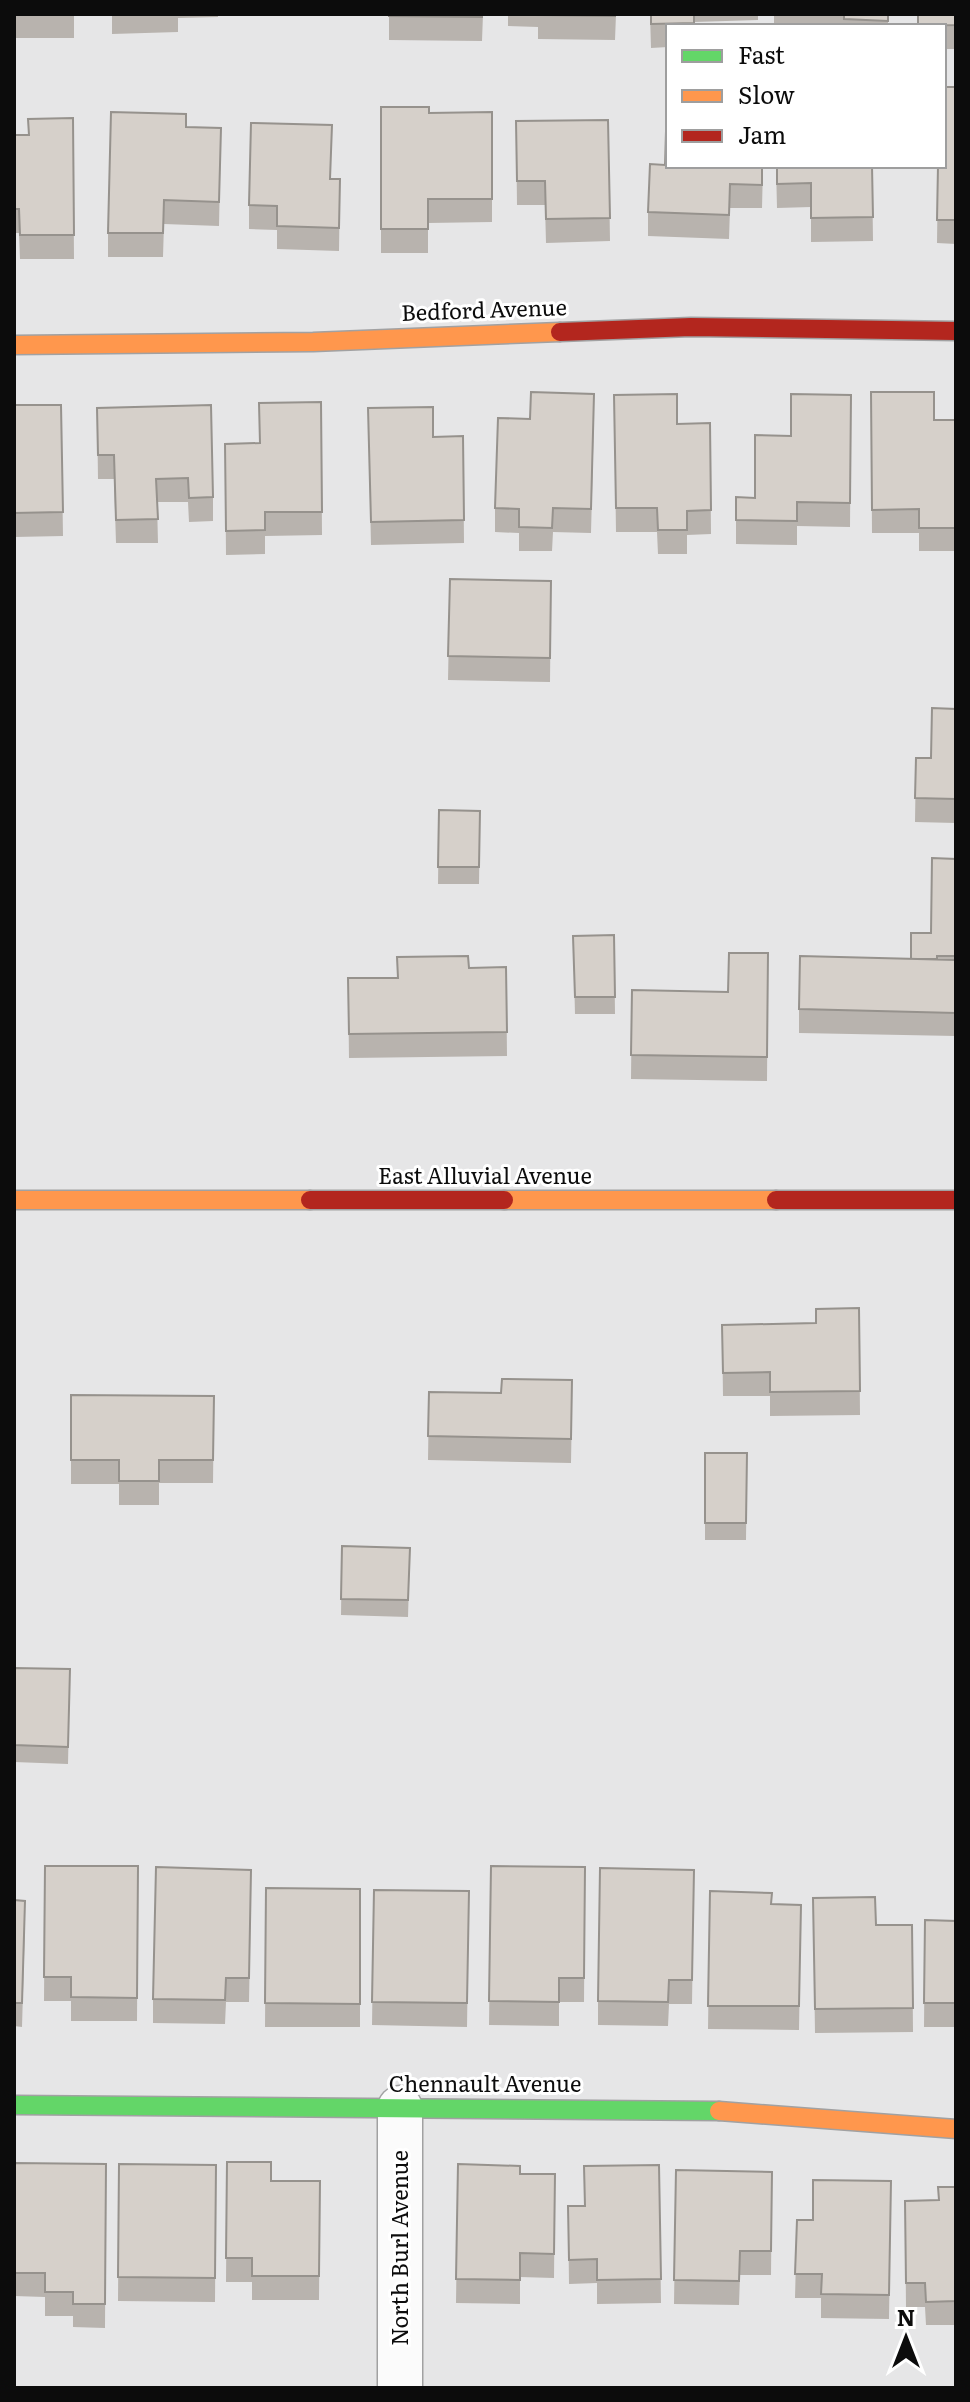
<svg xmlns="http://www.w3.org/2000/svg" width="970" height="2402" viewBox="0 0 970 2402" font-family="Literata,serif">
<rect width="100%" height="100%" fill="#e6e6e7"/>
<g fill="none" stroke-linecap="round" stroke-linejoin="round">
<g stroke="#a1a1a2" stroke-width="47">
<path id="street" d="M 400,2108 L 400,2388"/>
</g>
<g stroke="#a1a1a2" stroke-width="21">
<path id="fast" d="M 14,2105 L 719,2111"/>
</g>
<g stroke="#a1a1a2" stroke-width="21">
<path id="slow" d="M 14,345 L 313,342 L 560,332
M 14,1200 L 310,1200
M 504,1200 L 776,1200
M 719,2111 L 956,2129"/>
</g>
<g stroke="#a1a1a2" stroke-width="21">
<path id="jam" d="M 560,332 L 691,327 L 956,331
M 310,1200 L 504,1200
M 776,1200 L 956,1200"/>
</g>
<use href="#street" stroke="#fbfbfb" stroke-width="44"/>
<use href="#fast" stroke="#63d668" stroke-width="18"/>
<use href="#slow" stroke="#ff974d" stroke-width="18"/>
<use href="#jam" stroke="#b3261e" stroke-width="18"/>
</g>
<path fill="#b8b3ae" d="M 14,14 L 74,14 L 74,38 L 14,38 Z
M 112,14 L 218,14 L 218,17 L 178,18 L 178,32 L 112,34 Z
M 389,14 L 483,14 L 482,41 L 389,40 Z
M 508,14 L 616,14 L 615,40 L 538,39 L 538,27 L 508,26 Z
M 650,14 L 758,14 L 758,20 L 694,22 L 694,26 L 668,26 L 668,47 L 651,48 Z
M 774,14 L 888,14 L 888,26 L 774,25 Z
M 956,14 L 956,49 L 944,49 L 944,26 Z
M 956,87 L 956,244 L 937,243 L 938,166 Z
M 381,107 L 429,113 L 492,112 L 492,222 L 428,223 L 428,253 L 381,253 Z
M 73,118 L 74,259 L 20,259 L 19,233 L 14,233 L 14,135 L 28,135 Z
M 608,120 L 610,241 L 546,243 L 545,205 L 517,205 L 516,121 Z
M 186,127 L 221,128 L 219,226 L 164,224 L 163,257 L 108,257 L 108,233 Z
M 763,166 L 762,208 L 730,208 L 729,239 L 648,236 L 648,212 Z
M 776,166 L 872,166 L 873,241 L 811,242 L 811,207 L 777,208 Z
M 331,179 L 340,179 L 339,251 L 277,249 L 277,230 L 249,229 L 249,205 Z
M 871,392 L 934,420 L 956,420 L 956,551 L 919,551 L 919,533 L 872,533 Z
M 614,395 L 677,424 L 710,423 L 711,534 L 687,535 L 687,554 L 658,554 L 657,532 L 616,532 Z
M 851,395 L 850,527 L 797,526 L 797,545 L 736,544 L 736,497 L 755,498 L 791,436 Z
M 321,402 L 322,535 L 265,536 L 265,554 L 226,555 L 225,444 L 260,443 L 259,403 Z
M 14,405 L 61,405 L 63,536 L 14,537 Z
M 97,408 L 213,497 L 213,521 L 189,522 L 188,502 L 157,502 L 158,543 L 116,543 L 114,479 L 98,479 Z
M 368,408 L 433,437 L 463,436 L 464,543 L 371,545 Z
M 594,417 L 591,533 L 553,532 L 552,551 L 519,551 L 519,533 L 495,532 L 495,508 L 530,419 Z
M 450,579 L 551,581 L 550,682 L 448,680 Z
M 956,709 L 956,823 L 915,822 L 916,758 L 931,758 Z
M 439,810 L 480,811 L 479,884 L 438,884 Z
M 956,859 L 956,1036 L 799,1033 L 799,1009 L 911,959 L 931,933 Z
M 614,935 L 615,1014 L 575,1014 L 573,936 Z
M 768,953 L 767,1081 L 631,1079 L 632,990 L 728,992 Z
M 506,967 L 507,1056 L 349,1058 L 348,978 L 397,978 L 469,968 Z
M 859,1308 L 860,1415 L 770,1416 L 770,1396 L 723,1396 L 722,1325 L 816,1323 Z
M 429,1392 L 572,1404 L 571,1463 L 428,1460 Z
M 71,1395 L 214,1396 L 213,1483 L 159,1483 L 159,1505 L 119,1505 L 119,1484 L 71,1484 Z
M 705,1453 L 747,1453 L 746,1540 L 705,1540 Z
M 342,1546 L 410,1548 L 408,1617 L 341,1615 Z
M 14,1668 L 70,1669 L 68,1764 L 14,1762 Z
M 45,1866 L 138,1866 L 137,2021 L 71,2021 L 71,2001 L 44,2001 Z
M 491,1866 L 585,1867 L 584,2002 L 559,2002 L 559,2026 L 489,2025 Z
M 694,1870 L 692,2004 L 669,2004 L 668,2026 L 598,2025 L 598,2001 Z
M 266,1888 L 360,1889 L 360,2027 L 265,2027 Z
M 374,1890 L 469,1891 L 467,2027 L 372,2025 Z
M 710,1891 L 772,1904 L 801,1905 L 799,2030 L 708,2029 Z
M 251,1894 L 249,2002 L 226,2002 L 225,2024 L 153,2023 L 153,1999 Z
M 813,1898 L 876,1925 L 912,1925 L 913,2032 L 815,2033 Z
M 14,1900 L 25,1924 L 22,2027 L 14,2026 Z
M 925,1920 L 956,1921 L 956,2027 L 924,2027 Z
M 227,2162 L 271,2181 L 320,2181 L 319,2300 L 252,2300 L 252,2282 L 226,2282 Z
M 14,2163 L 106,2164 L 105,2328 L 73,2327 L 73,2316 L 45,2316 L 45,2297 L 14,2296 Z
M 119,2164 L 216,2165 L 215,2302 L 118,2301 Z
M 458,2164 L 520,2174 L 555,2174 L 554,2278 L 520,2277 L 520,2304 L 456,2303 Z
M 659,2165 L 661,2303 L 597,2304 L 597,2283 L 569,2284 L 568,2206 L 584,2206 L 584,2166 Z
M 676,2170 L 772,2172 L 771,2275 L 740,2275 L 739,2305 L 674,2304 Z
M 891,2181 L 889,2319 L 821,2318 L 821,2298 L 795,2298 L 797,2220 L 813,2220 Z
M 956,2187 L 956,2325 L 926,2325 L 925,2307 L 906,2307 L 905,2201 L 938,2200 Z"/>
<path fill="#d6d0ca" stroke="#96928d" stroke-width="2" d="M 14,14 L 74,14 L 74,15 Z
M 389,14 L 482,14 L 482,17 L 389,16 Z
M 539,14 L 615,14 L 615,16 L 538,15 Z
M 651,14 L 694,14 L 694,23 L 651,24 Z
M 844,14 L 888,14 L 888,21 L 844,19 Z
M 918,14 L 956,14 L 956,25 L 918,26 Z
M 944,87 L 956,87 L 956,220 L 937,220 L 938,166 L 944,166 Z
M 667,97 L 668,166 L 762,166 L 762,185 L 730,184 L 729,215 L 648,212 L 650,164 L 665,165 Z
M 381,107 L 429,107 L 429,113 L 492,112 L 492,199 L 428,199 L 428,229 L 381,229 Z
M 111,112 L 186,114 L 186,127 L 221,128 L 219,202 L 164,200 L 163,233 L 108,233 Z
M 73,118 L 74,235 L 20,235 L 19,209 L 14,209 L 14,135 L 29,135 L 28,119 Z
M 608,120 L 610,218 L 546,219 L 545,181 L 517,181 L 516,121 Z
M 251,123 L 332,125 L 330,179 L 340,179 L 339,228 L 277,226 L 277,206 L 249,205 Z
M 777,166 L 872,166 L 873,217 L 811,218 L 811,183 L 777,184 Z
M 531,392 L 594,394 L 591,509 L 553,508 L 552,528 L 519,527 L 519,509 L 495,508 L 498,418 L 530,419 Z
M 871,392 L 934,392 L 934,420 L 956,420 L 956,528 L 919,528 L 919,509 L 872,510 Z
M 677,394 L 677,424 L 710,423 L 711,510 L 687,511 L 687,530 L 658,530 L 657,508 L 616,508 L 614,395 Z
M 791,394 L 851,395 L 850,503 L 797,502 L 797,521 L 736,520 L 736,497 L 755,498 L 755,435 L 791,436 Z
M 321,402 L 322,512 L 265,512 L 265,530 L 226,531 L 225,444 L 260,443 L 259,403 Z
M 14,405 L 61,405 L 63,512 L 14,513 Z
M 211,405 L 213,497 L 189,498 L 188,478 L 156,479 L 158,519 L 116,520 L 114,455 L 98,455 L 97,408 Z
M 433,407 L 433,437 L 463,436 L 464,520 L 371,522 L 368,408 Z
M 450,579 L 551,581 L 550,658 L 448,656 Z
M 932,708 L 956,709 L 956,799 L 915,798 L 916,758 L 931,758 Z
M 439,810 L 480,811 L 479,867 L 438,867 Z
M 932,858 L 956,859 L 956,956 L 937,956 L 937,959 L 911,959 L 911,933 L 931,933 Z
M 614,935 L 615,997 L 575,997 L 573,936 Z
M 729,953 L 768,953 L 767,1057 L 631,1055 L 632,990 L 728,992 Z
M 468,956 L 469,968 L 506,967 L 507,1032 L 349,1034 L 348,978 L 398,978 L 397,957 Z
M 800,956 L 956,960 L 956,1013 L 799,1009 Z
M 859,1308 L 860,1391 L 770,1392 L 770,1372 L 723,1373 L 722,1325 L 816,1323 L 816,1309 Z
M 502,1379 L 572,1380 L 571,1439 L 428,1436 L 429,1392 L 501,1393 Z
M 71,1395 L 214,1396 L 213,1460 L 159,1460 L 159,1481 L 119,1481 L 119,1460 L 71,1460 Z
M 705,1453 L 747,1453 L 746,1523 L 705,1523 Z
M 342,1546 L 410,1548 L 408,1600 L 341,1599 Z
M 14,1668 L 70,1669 L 68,1747 L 14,1745 Z
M 45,1866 L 138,1866 L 137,1998 L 71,1997 L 71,1977 L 44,1977 Z
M 491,1866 L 585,1867 L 584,1978 L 559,1978 L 559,2002 L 489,2001 Z
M 156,1867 L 251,1870 L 249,1978 L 226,1978 L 225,2000 L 153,1999 Z
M 600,1868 L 694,1870 L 692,1980 L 669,1980 L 668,2002 L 598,2001 Z
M 266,1888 L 360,1889 L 360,2004 L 265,2003 Z
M 374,1890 L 469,1891 L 467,2003 L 372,2002 Z
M 710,1891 L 772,1893 L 771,1904 L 801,1905 L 799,2006 L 708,2006 Z
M 875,1897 L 876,1925 L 912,1925 L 913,2008 L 815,2009 L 813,1898 Z
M 14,1900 L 25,1901 L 22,2003 L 14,2003 Z
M 925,1920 L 956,1921 L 956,2003 L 924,2003 Z
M 227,2162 L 271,2162 L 271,2181 L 320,2181 L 319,2276 L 252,2276 L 252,2258 L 226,2258 Z
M 14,2163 L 106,2164 L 105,2304 L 73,2304 L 73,2292 L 45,2292 L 45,2273 L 14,2273 Z
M 119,2164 L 216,2165 L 215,2278 L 118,2277 Z
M 458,2164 L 520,2166 L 520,2174 L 555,2174 L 554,2254 L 520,2253 L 520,2280 L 456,2279 Z
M 659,2165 L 661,2279 L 597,2280 L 597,2259 L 569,2260 L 568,2206 L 585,2206 L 584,2166 Z
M 676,2170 L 772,2172 L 771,2251 L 740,2251 L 739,2281 L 674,2280 Z
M 813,2180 L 891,2181 L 889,2295 L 821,2294 L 822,2274 L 795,2274 L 797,2220 L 813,2220 Z
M 938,2187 L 956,2187 L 956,2301 L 926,2302 L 925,2283 L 906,2283 L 905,2201 L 939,2200 Z"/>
<g text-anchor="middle" stroke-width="6" stroke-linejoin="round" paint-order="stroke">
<g font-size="22" fill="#0c0c0c" stroke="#fff">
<text transform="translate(484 310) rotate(-2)" y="8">Bedford Avenue</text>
<text x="485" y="1184">East Alluvial Avenue</text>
<text x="485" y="2092">Chennault Avenue</text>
<text transform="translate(400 2248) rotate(-90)" y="8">North Burl Avenue</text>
</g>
</g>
<rect width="970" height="2402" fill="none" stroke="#0c0c0c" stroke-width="32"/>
<rect x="666" y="24" width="280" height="144" fill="#ffffff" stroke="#9e9e9e" stroke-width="2"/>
<rect x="682" y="50" width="40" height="12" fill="#63d668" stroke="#9e9e9e" stroke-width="2"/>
<text x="738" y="64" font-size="24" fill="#0c0c0c">Fast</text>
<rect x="682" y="90" width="40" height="12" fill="#ff974d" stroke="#9e9e9e" stroke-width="2"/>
<text x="738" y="104" font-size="24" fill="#0c0c0c">Slow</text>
<rect x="682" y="130" width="40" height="12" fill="#b3261e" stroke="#9e9e9e" stroke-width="2"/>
<text x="738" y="144" font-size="24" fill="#0c0c0c">Jam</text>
<g transform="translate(906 2338)" stroke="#ffffff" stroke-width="6" paint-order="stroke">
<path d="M0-6L14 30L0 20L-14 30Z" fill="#0c0c0c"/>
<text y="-12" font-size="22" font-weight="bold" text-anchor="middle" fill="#0c0c0c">N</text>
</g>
</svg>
